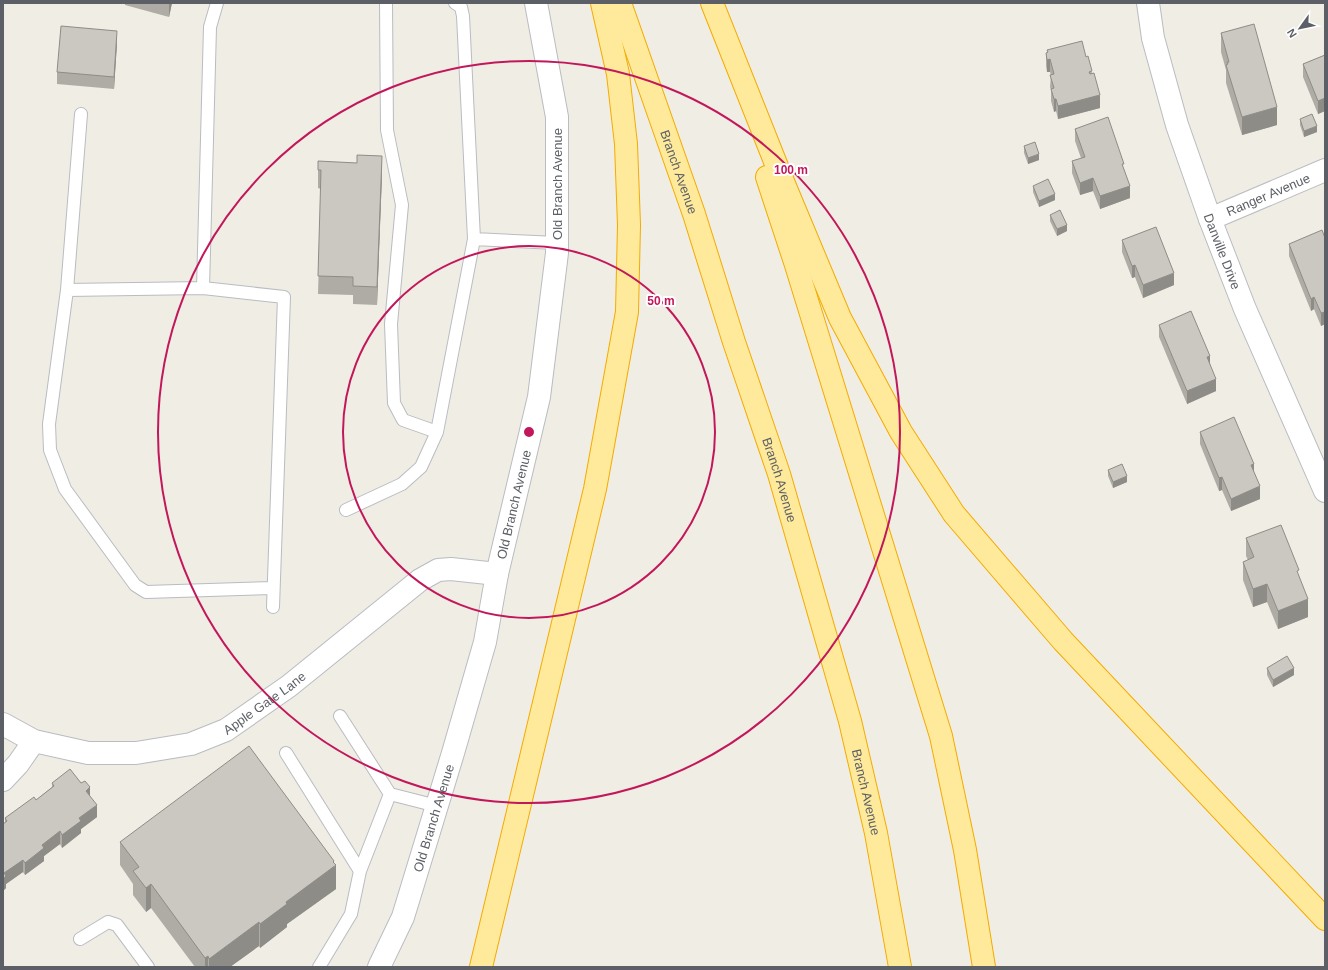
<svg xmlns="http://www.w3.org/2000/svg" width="1328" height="970" viewBox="0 0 1328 970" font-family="Arial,sans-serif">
<rect width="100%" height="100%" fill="#f0ede4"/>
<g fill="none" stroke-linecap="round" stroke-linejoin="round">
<g stroke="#b9bcc1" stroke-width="14">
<path id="service" d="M 217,3 L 210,27 L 203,288 L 284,297 L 273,607
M 386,3 L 387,130 L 402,205 L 391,324 L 394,403 L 403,420 L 437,432
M 455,3 L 461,7 L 463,16 L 474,239 L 557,243
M 81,114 L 67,290 L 203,288
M 67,290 L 49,424 L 50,450 L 65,489 L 135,585 L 146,592 L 273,588
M 346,510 L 402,484 L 421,467 L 437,432 L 474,239
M 340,716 L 390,794 L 360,871
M 286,753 L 360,871 L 351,914 L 319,967
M 390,794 L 437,806
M 80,939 L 108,922 L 117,925 L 148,967"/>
</g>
<g stroke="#b9bcc1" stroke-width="24">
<g id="minor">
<path id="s1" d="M 1148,3 L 1153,38 L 1177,125 L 1210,219 L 1245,309 L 1325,491"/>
<path id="s2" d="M 1210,219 L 1325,170"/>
<path id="s3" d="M 3,724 L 34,741 L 88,753 L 136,753 L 191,744 L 226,730 L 289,686 L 420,580 L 438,570 L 451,569 L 497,574"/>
<path d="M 3,780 L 18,764 L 34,741"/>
</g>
</g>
<g stroke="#b9bcc1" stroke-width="24">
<g id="tertiary">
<path id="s4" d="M 379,967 L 403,917 L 453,753 L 485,642 L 497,574 L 539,397 L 557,253 L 557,117 L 536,3"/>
</g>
</g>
<g stroke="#f4ab00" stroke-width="24">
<g id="trunk">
<path id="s5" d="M 620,3 L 694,214 L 734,342 L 779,474 L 850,721 L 876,833 L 900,967"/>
<path d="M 712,3 L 784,184 L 840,318 L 901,432 L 954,514 L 1063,641 L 1325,919"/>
<path d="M 767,177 L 796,265 L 941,736 L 965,850 L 984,967"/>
<path d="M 481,967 L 595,489 L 627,312 L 629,225 L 626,144 L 618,74 L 602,3"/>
</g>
</g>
<use href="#service" stroke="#fff" stroke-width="12"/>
<use href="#minor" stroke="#fff" stroke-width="22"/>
<use href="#tertiary" stroke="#fff" stroke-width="22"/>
<use href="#trunk" stroke="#ffea9b" stroke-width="22"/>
</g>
<path fill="#afaca6" d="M 125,3 L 172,3 L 169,17 L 125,5 Z
M 1221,33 L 1277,125 L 1242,135 L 1226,83 L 1226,70 L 1221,52 Z
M 117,43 L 114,89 L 57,84 L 57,72 Z
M 1047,50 L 1086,57 L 1092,73 L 1100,108 L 1058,119 L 1056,111 L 1054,112 L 1051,101 L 1051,90 L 1050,87 L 1051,75 L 1050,72 L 1047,72 L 1046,66 L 1046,53 L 1047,53 Z
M 1325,55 L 1325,111 L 1318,114 L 1303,77 L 1303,64 Z
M 1300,119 L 1317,132 L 1304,137 L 1300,125 Z
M 1075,129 L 1124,169 L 1130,198 L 1100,209 L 1093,191 L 1080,195 L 1072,173 L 1072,161 L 1081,158 L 1075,141 Z
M 1024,146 L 1039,160 L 1028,164 L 1024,153 Z
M 318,161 L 382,174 L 377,305 L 353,304 L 353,295 L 318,294 L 321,189 L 318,188 Z
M 1033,186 L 1055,200 L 1039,207 L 1033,192 Z
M 1050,215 L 1067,231 L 1057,236 L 1050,221 Z
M 1325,238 L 1325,324 L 1321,326 L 1314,309 L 1311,311 L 1289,256 L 1289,244 Z
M 1122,240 L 1174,285 L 1143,298 L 1135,277 L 1132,278 L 1122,252 Z
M 1159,325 L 1210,364 L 1216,391 L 1187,404 L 1159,337 Z
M 1200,432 L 1254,473 L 1260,499 L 1231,511 L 1222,490 L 1219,491 L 1200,444 Z
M 1108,470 L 1127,482 L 1113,488 L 1108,476 Z
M 1246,538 L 1299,576 L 1308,617 L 1278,629 L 1267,602 L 1253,607 L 1243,580 L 1243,562 L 1248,560 L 1246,556 Z
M 1267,668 L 1294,675 L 1273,687 L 1267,675 Z
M 52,783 L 90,796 L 97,817 L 81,829 L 81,833 L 62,848 L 60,844 L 44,856 L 44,861 L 25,875 L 23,872 L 6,884 L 6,888 L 3,891 L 3,824 L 5,823 L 5,818 L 36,800 L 52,787 Z
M 120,842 L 334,863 L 336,889 L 287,924 L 287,927 L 260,948 L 259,946 L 230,967 L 195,967 L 151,908 L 146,912 L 133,895 L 133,884 L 120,865 Z"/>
<path fill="#8e8c87" d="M 169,3 L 172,3 L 169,17 Z
M 117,31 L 117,43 L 114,89 L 114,77 Z
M 1050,59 L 1050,72 L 1047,72 L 1047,60 Z
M 1100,95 L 1100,108 L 1058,119 L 1058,106 Z
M 1325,98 L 1325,111 L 1318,114 L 1318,101 Z
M 1054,99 L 1056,99 L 1056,111 L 1054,112 Z
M 1277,107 L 1277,125 L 1242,135 L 1242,117 Z
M 1317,126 L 1317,132 L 1304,137 L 1304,131 Z
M 1039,154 L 1039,160 L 1028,164 L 1028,158 Z
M 382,156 L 382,174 L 377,305 L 377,287 Z
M 1093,178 L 1093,191 L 1080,195 L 1080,183 Z
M 1130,186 L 1130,198 L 1100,209 L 1100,196 Z
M 1055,194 L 1055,200 L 1039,207 L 1039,201 Z
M 1067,225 L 1067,231 L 1057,236 L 1057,229 Z
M 1135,265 L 1135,277 L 1132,278 L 1132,266 Z
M 1174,273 L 1174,285 L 1143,298 L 1143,285 Z
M 1314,297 L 1314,309 L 1311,311 L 1311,299 Z
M 1325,312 L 1325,324 L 1321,326 L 1321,313 Z
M 1210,356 L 1210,369 L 1207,357 Z
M 1216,379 L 1216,391 L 1187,404 L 1187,391 Z
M 1254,464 L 1254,476 L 1251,465 Z
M 1127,476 L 1127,482 L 1113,488 L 1113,482 Z
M 1222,477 L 1222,490 L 1219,491 L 1219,478 Z
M 1260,486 L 1260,499 L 1231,511 L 1231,499 Z
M 1267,584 L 1267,602 L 1253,607 L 1253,589 Z
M 1308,599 L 1308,617 L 1278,629 L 1278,611 Z
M 1294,668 L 1294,675 L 1273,687 L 1273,680 Z
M 90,787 L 90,800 L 86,791 Z
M 97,805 L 97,817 L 81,829 L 81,833 L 62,848 L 62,835 L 79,818 Z
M 60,831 L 60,844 L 44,856 L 44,861 L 25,875 L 25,863 L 42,845 Z
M 23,860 L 23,872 L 6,884 L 6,888 L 3,891 L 3,879 L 4,873 Z
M 334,861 L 334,867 L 336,865 L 336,889 L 287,924 L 287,927 L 260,948 L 260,924 Z
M 151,884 L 151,908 L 146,912 L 146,888 Z
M 259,922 L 259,946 L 230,967 L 209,967 L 209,959 Z
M 208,956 L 208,967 L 205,967 L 205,958 Z"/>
<path fill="#cbc8c1" stroke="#8e8c87" d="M 1254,24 L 1277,107 L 1242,117 L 1226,65 L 1228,64 L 1227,62 L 1229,62 L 1221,33 Z
M 61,26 L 117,31 L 114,77 L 57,72 Z
M 1082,41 L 1086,57 L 1088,56 L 1092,71 L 1089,72 L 1090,74 L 1094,73 L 1100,95 L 1058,106 L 1056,99 L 1054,99 L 1051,89 L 1054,88 L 1050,75 L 1054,74 L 1050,59 L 1047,60 L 1046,53 L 1048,52 L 1047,50 Z
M 1325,55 L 1325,98 L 1318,101 L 1303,64 Z
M 1312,114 L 1317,126 L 1304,131 L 1300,119 Z
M 1108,117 L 1124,164 L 1122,164 L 1130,186 L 1100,196 L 1093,178 L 1080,183 L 1072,161 L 1085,157 L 1075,129 Z
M 1035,142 L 1039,154 L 1028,158 L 1024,146 Z
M 357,155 L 382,156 L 377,287 L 353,286 L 353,277 L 318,276 L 321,170 L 318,170 L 318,161 L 357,163 Z
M 1048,179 L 1055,194 L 1039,201 L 1033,186 Z
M 1060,210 L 1067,225 L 1057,229 L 1050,215 Z
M 1156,227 L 1174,273 L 1143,285 L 1135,265 L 1132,266 L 1122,240 Z
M 1322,230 L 1325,238 L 1325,312 L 1321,313 L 1314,297 L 1311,299 L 1289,244 Z
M 1191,311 L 1210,356 L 1207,357 L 1216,379 L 1187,391 L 1159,325 Z
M 1234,417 L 1254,464 L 1251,465 L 1260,486 L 1231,499 L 1222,477 L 1219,478 L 1200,432 Z
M 1122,464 L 1127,476 L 1113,482 L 1108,470 Z
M 1281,525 L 1299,570 L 1297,571 L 1308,599 L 1278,611 L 1267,584 L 1253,589 L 1243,562 L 1254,557 L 1246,538 Z
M 1287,656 L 1294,668 L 1273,680 L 1267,668 Z
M 249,746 L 334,861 L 333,862 L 336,865 L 286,902 L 287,904 L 260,924 L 259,922 L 209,959 L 208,956 L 205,958 L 151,884 L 146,888 L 133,871 L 139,867 L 120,842 Z
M 70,769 L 81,783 L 85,781 L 90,787 L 86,791 L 97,805 L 79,818 L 81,821 L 62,835 L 60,831 L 42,845 L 44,848 L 25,863 L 23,860 L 4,873 L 6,876 L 3,879 L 3,824 L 7,821 L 5,818 L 34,797 L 36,800 L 54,786 L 52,783 Z"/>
<g fill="none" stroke="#c2185b" stroke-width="2">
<circle cx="529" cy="432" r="186"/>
<circle cx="529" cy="432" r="371"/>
</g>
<g text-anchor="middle" stroke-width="4" stroke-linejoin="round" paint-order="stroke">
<g font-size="13" fill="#5c6066" stroke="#fff">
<text dy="5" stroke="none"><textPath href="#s5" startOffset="179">Branch Avenue</textPath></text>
<text transform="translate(557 184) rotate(-90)" y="5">Old Branch Avenue</text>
<text dy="5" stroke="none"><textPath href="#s2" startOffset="63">Ranger Avenue</textPath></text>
<text dy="5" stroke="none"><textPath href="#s1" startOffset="260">Danville Drive</textPath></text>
<text dy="5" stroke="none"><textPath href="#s5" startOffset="503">Branch Avenue</textPath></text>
<text dy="5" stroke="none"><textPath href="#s4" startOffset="483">Old Branch Avenue</textPath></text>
<text dy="5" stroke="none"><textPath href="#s3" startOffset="279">Apple Gate Lane</textPath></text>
<text dy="5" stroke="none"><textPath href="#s5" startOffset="827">Branch Avenue</textPath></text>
<text dy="5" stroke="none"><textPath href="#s4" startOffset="159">Old Branch Avenue</textPath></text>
</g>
</g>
<circle cx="529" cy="432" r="6" fill="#c2185b" stroke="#fff" stroke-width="2"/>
<g font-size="12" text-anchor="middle" font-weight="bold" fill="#c2185b" stroke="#fff" stroke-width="4" stroke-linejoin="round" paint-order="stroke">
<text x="791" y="174">100 m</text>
<text x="661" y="305">50 m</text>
</g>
<rect width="1328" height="970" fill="none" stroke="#5c6066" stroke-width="8"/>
<g transform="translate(1300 28) rotate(237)" stroke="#ffffff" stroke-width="3" paint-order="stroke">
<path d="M0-3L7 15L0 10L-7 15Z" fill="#5c6066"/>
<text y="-6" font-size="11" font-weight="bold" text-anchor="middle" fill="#5c6066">N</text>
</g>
</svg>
